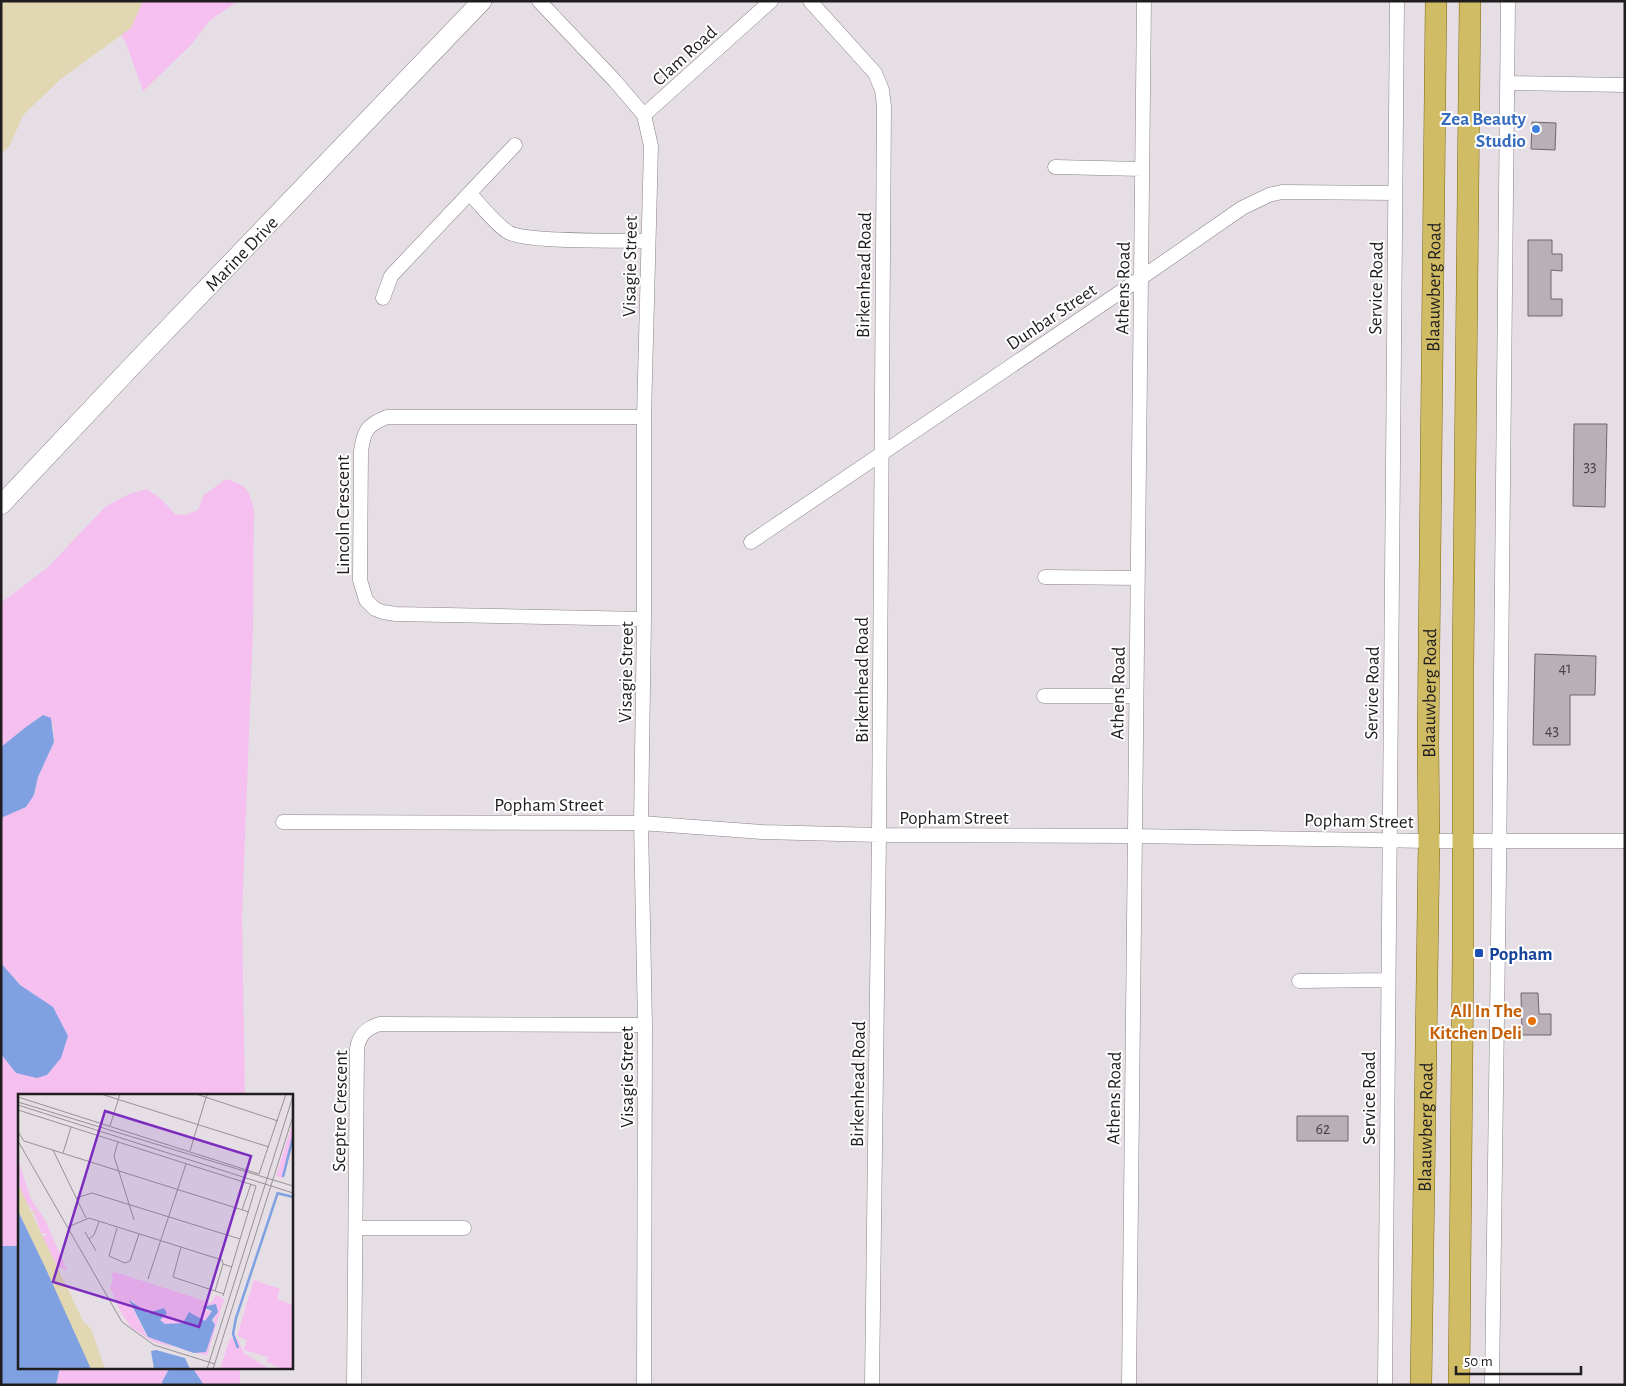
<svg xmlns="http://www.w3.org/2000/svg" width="1626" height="1386" viewBox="0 0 1626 1386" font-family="'Alegreya Sans',sans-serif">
<rect width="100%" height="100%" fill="#e6dee5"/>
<path fill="#f5bff0" d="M 143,1 L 238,1 L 209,21 L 190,46 L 143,91 L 126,43 L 121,35 L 131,28 Z
M 226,479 C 247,486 249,489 254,510 L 253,630 L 242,917 L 245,1095 L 19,1095 L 19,1246 L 1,1246 L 1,1054 L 16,1073 L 32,994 L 20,985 L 1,963 L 1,818 L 26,807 L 34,795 L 38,777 L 54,742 L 53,724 L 43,715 L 26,727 L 1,747 L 1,603 L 47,568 L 105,507 L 129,494 L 147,489 L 161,499 L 175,514 L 186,515 L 198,510 L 204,495 Z
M 60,1367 L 170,1367 L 162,1382 L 163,1385 L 56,1385 Z
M 192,1367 L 240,1367 L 240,1385 L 204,1385 Z"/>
<path fill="#e1d7b2" d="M 1,1 L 143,1 L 131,28 L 62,78 L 23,115 L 10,145 L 1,154 Z"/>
<path fill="#7fa1e2" d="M 43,715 L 51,718 L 54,742 L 38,777 L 34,795 L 26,807 L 1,818 L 1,747 L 26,727 Z
M 1,963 L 20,985 L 53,1007 L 68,1036 L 61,1058 L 47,1075 L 37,1078 L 16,1073 L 1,1054 Z
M 1,1246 L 19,1246 L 19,1367 L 60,1367 L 56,1385 L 1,1385 Z
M 170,1367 L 192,1367 L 204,1385 L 163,1385 L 162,1382 Z"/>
<path fill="#b8b0b6" stroke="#6e676d" d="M 1532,122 L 1556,123 L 1555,150 L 1531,149 Z
M 1528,240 L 1552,240 L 1552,254 L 1562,254 L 1562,271 L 1551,270 L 1551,299 L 1562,299 L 1562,316 L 1528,316 Z
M 1574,424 L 1607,424 L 1605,507 L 1573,506 Z
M 1535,654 L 1596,656 L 1595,695 L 1570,695 L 1570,745 L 1533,745 Z
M 1521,993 L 1538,993 L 1539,1014 L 1551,1014 L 1551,1035 L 1522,1035 Z
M 1297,1116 L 1348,1116 L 1348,1141 L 1297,1141 Z"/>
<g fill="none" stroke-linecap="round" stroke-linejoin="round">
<g stroke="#8a8389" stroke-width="15">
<path id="minor" d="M 539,1 L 615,81 L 644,115 L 651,146 L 644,417 L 644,619 L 641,823 L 645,1025 L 644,1385
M 810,1 L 875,73 L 882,90 L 884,106 L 879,835 L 872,1385
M 1507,83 L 1625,85
M 644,115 L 771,1
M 1055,167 L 1142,169
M 470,194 C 482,206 494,223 508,232 C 524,243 623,240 648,241
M 383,298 L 391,276 L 515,145
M 644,417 L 387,417 C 367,425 364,430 361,451 L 360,580 L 366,600 L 375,609 L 383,612 L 396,614 L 644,619
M 751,542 L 1141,278 L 1242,208 L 1269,195 L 1282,192 L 1395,193
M 1045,577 L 1137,578
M 1044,696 L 1136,696
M 283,822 L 641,823 L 762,832 L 879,835 L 1134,836 L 1429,841 L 1625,841
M 1299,981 L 1387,980
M 356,1228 L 464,1228
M 354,1385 L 357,1049 C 359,1035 366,1028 380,1024 L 645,1025
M 1129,1385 L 1144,1
M 1385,1385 L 1397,1
M 1492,1385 L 1499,871 L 1508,1"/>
</g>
<g stroke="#8a8389" stroke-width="20">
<path id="secondary" d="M 1,505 L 133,365 L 482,1"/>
</g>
<g stroke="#7f670b" stroke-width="22">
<g id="primary">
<path id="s1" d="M 1421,1385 L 1429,841 L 1428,744 L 1436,1"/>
<path d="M 1459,1385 L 1463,952 L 1463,666 L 1470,1"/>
</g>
</g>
<use href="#minor" stroke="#fff" stroke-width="14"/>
<use href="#secondary" stroke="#fff" stroke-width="19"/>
<use href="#primary" stroke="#d1bc66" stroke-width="21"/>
</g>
<circle fill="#3f7fe0" stroke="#fff" stroke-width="2" cx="1536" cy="129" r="5"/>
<rect fill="#1a4fb4" stroke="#fff" stroke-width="2" x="1474" y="948" width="10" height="10" rx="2.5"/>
<circle fill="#e8710a" stroke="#fff" stroke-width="2" cx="1532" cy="1021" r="5"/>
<g text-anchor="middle" stroke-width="4" stroke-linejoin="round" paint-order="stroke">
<g font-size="16" fill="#464245">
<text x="1590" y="471">33</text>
<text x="1565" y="673">41</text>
<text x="1552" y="735">43</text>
<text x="1323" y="1134">62</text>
</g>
<g font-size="19" fill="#201d1f" stroke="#fff">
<text transform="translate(684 55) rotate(-42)" y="7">Clam Road</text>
<text transform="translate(241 253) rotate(-46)" y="7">Marine Drive</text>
<text transform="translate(629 266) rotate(-89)" y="7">Visagie Street</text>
<text transform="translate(863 275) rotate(-89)" y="7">Birkenhead Road</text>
<text transform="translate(1122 288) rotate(-89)" y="7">Athens Road</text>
<text transform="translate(1375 288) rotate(-89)" y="7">Service Road</text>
<text dy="7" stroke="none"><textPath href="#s1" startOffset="1098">Blaauwberg Road</textPath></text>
<text transform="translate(1051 316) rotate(-34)" y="7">Dunbar Street</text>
<text transform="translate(342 515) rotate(-90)" y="7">Lincoln Crescent</text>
<text transform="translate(625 672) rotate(-89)" y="7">Visagie Street</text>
<text transform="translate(861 680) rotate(-90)" y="7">Birkenhead Road</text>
<text transform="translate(1117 693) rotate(-89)" y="7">Athens Road</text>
<text transform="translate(1371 693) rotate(-89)" y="7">Service Road</text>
<text dy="7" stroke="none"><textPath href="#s1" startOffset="692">Blaauwberg Road</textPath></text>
<text x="549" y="811">Popham Street</text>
<text x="954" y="824">Popham Street</text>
<text transform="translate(1359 820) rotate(1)" y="7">Popham Street</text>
<text transform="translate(626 1077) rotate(-90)" y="7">Visagie Street</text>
<text transform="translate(857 1084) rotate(-89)" y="7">Birkenhead Road</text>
<text transform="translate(1113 1098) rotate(-89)" y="7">Athens Road</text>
<text transform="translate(1368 1098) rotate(-90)" y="7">Service Road</text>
<text transform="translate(339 1111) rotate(-89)" y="7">Sceptre Crescent</text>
<text dy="7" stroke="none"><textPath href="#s1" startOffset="258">Blaauwberg Road</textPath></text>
</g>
<g font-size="19" font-weight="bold" fill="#366cbe" stroke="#fff" text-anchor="end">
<text x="1526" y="125">Zea Beauty<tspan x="1526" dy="22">Studio</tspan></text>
</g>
<g font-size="19" font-weight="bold" fill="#164399" stroke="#fff" text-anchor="start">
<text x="1489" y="960">Popham</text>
</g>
<g font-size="19" font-weight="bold" fill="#c56008" stroke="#fff" text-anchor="end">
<text x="1522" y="1017">All In The<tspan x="1522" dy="22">Kitchen Deli</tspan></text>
</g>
</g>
<g transform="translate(18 1094)">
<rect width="275" height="275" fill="#e6dee5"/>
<path d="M 275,28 L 275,46 L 264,84 L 258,82 ZM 0,66 L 13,105 L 27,126 L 49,176 L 40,173 L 24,143 L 30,140 L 23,139 L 16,119 L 7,106 L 0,89 ZM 97,178 L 193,209 L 198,201 L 206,205 L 189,262 L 136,248 L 113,233 L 102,217 L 92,193 L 95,185 L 93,180 ZM 115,206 L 123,217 L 134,220 L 148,216 L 148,221 L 142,226 L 147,230 L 163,230 L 177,222 L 187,227 L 194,218 L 185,215 L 199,214 L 195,229 L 161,255 L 128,241 L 112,209 ZM 236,186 L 262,195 L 259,205 L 275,211 L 275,275 L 264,275 L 249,268 L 250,263 L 226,256 L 229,246 L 219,242 ZM 212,244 L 220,245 L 226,259 L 251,275 L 202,275 Z" fill="#f5bff0" fill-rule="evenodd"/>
<path d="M 0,89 L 13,118 L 22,117 L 14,120 L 65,227 L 73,235 L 87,275 L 63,275 L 61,249 L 0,117 Z" fill="#e1d7b2"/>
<path d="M 0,117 L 27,173 L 73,275 L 0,275 ZM 111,206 L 130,219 L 146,214 L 149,219 L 142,226 L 147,230 L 165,229 L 171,218 L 187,227 L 194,217 L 184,213 L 198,210 L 200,218 L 194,226 L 197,231 L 188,258 L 176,259 L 130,243 ZM 138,256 L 167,264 L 172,275 L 136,275 L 133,257 Z" fill="#7fa1e2"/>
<path fill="none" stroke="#7fa1e2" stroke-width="2.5" d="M 265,83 L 275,43M 259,99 L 275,103M 220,254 L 215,240 L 218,224 L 260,98"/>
<path fill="none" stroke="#979196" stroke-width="1" d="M 83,0 L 251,53M 178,0 L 260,27M 0,3 L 241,80 L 268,0M 0,8 L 275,92M 0,11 L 275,99M 0,16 L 238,92 L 205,202M 92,32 L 102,0M 0,38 L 6,47 L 231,118M 0,47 L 104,228 L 136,251 L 197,270M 100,48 L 96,62 L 116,126M 35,56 L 68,124M 172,57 L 189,0M 45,59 L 53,33M 58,104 L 74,99 L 222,145M 224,116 L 233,90M 50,133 L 71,124 L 204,166 L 205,170 L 214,173M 99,134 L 91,162 L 107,169 L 112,167 L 121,140M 67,138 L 78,157M 71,145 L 76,141 L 81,128M 163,153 L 155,183 L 206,200M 130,185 L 168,70M 197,197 L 205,170M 189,275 L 275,2M 195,275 L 275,22"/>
<path fill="#7b2cbf" fill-opacity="0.15" stroke="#7b2cbf" stroke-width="2.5" d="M 87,17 L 233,62 L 181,233 L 35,188 Z"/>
<rect width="275" height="275" fill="none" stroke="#201d1f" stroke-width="2.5"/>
</g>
<rect width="1626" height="1386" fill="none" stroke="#201d1f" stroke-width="5"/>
<path d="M1456 1366v8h125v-8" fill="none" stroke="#201d1f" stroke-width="2.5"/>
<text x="1464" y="1366" font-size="15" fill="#201d1f" stroke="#ffffff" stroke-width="4" paint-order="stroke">50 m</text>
</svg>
